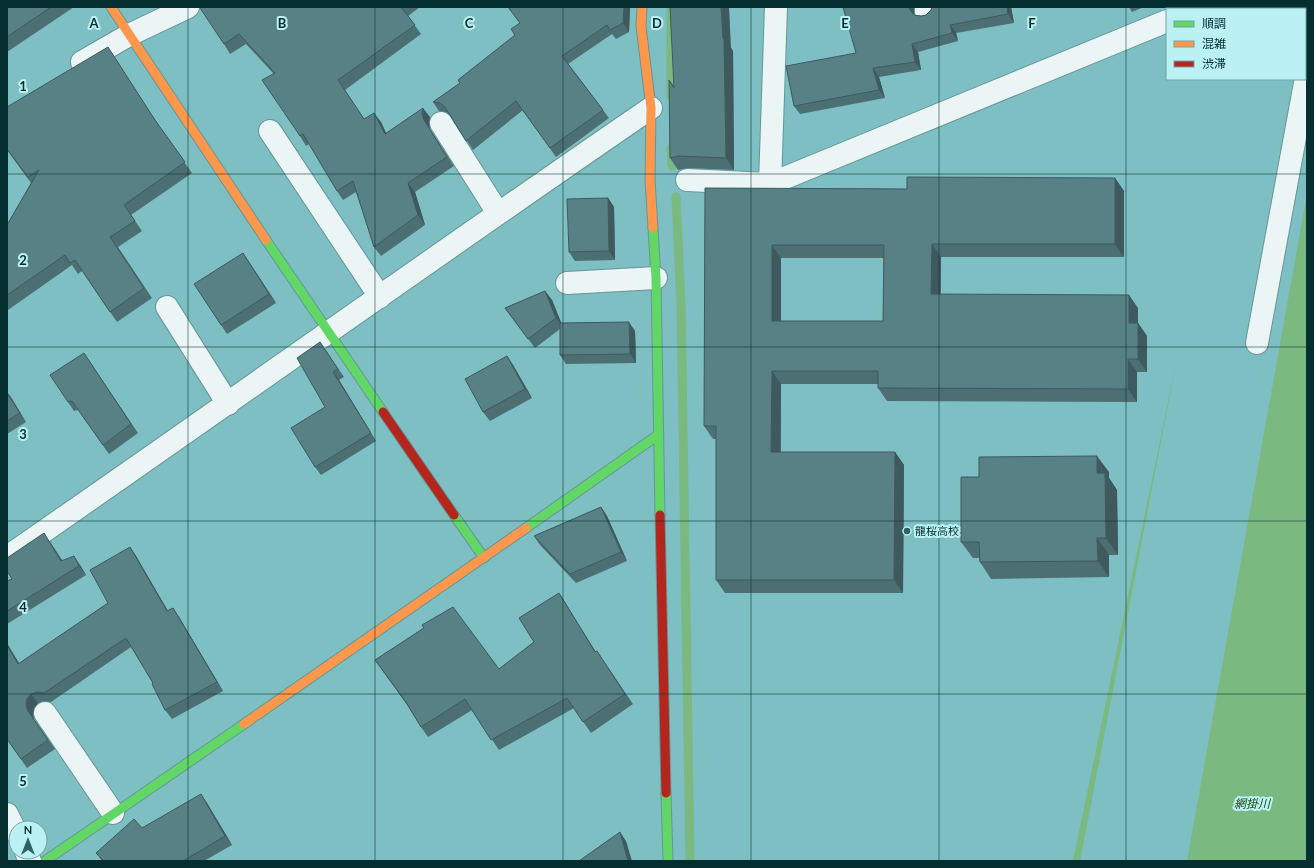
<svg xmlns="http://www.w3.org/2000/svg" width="1314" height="868" viewBox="0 0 1314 868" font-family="Lato,'Noto Sans JP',sans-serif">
<rect width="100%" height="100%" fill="#7dbfc2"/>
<path fill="#7ab980" d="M 1307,194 L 1307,861 L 1187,861 Z
M 1177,359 L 1080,861 L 1073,861 Z"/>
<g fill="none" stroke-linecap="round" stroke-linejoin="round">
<path stroke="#7ab980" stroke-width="9" d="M 671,7 L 671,96
M 671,148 L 672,166
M 676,197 L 681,305 L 690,861"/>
<g stroke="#669698" stroke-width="24">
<path id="street" d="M 926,7 L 926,12
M 1197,9 L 1204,7
M 82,62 L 129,35 L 188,7
M 441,123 L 498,213
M 270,131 L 380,297
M 687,180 L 770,184 L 1167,21
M 770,184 L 776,7
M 567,283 L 656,278
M 167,307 L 228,404
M 1257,343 L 1307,72
M 7,557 C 222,408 435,256 651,108
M 45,713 L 113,813
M 7,814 L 16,832
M 26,852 L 30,861"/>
</g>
<g stroke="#669698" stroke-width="11">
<path id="fast" d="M 653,228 L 656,278 L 660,515
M 266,240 L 383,412
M 454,515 L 484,558
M 526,528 L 658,435
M 666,793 L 668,861
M 45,861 L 244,724"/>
</g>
<g stroke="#669698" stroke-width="11">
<path id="slow" d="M 111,7 L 266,240
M 642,7 L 641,26 L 651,108 L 650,180 L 653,228
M 244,724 L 526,528"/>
</g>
<g stroke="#669698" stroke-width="11">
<path id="jam" d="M 383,412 L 454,515
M 660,515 L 666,793"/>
</g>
<use href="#street" stroke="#ecf5f6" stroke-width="22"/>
<use href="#fast" stroke="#63d668" stroke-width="9"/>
<use href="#slow" stroke="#ff974d" stroke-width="9"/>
<use href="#jam" stroke="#b3261e" stroke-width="9"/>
</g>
<path fill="#4c6f73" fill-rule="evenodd" d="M 7,7 L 74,7 L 7,52 Z
M 201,7 L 420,7 L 408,16 L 421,34 L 345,90 L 364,119 L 381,122 L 386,133 L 430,117 L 429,123 L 430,130 L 454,166 L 415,192 L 425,225 L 381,256 L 374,247 L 356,192 L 343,200 L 337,191 L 309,144 L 306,146 L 300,136 L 273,73 L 246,44 L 230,54 L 224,44 Z
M 508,7 L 630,7 L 629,32 L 616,39 L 612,34 L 568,64 L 609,118 L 556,157 L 523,110 L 473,150 L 450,115 L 446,112 L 439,111 L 433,102 L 460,83 L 515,35 L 520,23 Z
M 932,7 L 1011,7 L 1014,23 L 956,33 L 958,41 L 918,52 L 921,70 L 879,77 L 885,98 L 800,114 L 794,106 L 856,53 L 914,12 L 914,15 L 921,16 L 926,15 L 931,10 Z
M 1129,7 L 1144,7 L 1132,12 Z
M 731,48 L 733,51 L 734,170 L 688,168 L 678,170 L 670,158 L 669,80 L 674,86 Z
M 115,58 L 161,130 L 192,173 L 131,215 L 142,231 L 118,247 L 152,298 L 117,322 L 82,271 L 78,274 L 72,265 L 8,310 L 7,309 L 7,225 L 31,183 L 7,150 Z
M 1115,178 L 1124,191 L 1124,257 L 941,257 L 941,294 L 1138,308 L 1138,323 L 1147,336 L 1147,372 L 1137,372 L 1137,402 L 887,401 L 878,388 L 878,384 L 781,384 L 781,452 L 895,452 L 904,465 L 903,593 L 725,593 L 716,580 L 716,439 L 713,439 L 704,426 L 705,188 L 907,189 ZM 781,258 L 884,258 L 883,321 L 781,321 Z
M 608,198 L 614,207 L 615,260 L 575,261 L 569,252 Z
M 249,262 L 276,303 L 227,334 L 221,325 Z
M 545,291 L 552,300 L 561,323 L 635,331 L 636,363 L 566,364 L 560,355 L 560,329 L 535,348 L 505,308 Z
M 320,342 L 344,377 L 339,380 L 376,441 L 321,475 L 315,467 L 325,407 Z
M 84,353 L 138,433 L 109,454 L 78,410 L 74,411 L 68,402 Z
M 507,356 L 513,365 L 532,398 L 490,421 L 483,412 Z
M 7,392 L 26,422 L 7,434 Z
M 1109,472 L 1109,478 L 1117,490 L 1118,555 L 1109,555 L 1109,577 L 991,579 L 980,562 L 979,558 L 973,558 L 961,542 L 979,477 Z
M 601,507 L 607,516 L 627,561 L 576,583 L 540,545 L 534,536 Z
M 50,542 L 62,560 L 80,565 L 86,575 L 7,624 L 7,581 L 12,579 Z
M 130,547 L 136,556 L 168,611 L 179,617 L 223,691 L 172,719 L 165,710 L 153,683 L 131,647 L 51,702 L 44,701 L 38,703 L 34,708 L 33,714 L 34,720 L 55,749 L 27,768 L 7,739 L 19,664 L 108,603 Z
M 559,593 L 566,604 L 596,652 L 597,651 L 633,704 L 591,733 L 574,708 L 499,750 L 472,710 L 428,737 L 421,727 L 407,705 L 375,660 L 424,628 L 499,669 L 534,642 Z
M 207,803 L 232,845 L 204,861 L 102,861 L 96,853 L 142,828 Z"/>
<path fill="#3e5a5e" d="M 624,7 L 630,7 L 629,32 L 623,23 Z
M 721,7 L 729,7 L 731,48 L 733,51 L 734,170 L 726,158 Z
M 909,7 L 914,7 L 914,12 L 915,19 L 910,10 Z
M 1007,7 L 1011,7 L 1014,23 L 1008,14 Z
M 950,25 L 956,33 L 958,41 L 952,33 Z
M 912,44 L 918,52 L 921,70 L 915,62 Z
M 873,68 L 879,77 L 885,98 L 879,90 Z
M 423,108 L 430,117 L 429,123 L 430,130 L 454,166 L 424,120 L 422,114 Z
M 374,113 L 381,122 L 391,144 L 385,134 Z
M 1115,178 L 1124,191 L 1124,257 L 1115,244 Z
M 408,183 L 415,192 L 425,225 L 418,215 Z
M 608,198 L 614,207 L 615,260 L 609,251 Z
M 932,244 L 941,257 L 940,307 L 931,294 Z
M 772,245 L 781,258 L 781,334 L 772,321 Z
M 243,253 L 249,262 L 276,303 L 269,294 Z
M 545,291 L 552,300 L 563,327 L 556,318 Z
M 1129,295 L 1138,308 L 1138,336 L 1129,323 Z
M 629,322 L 635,331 L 636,363 L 630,354 Z
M 1138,323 L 1147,336 L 1147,372 L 1138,359 Z
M 507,356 L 513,365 L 532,398 L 525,389 Z
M 1128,359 L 1137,372 L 1137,402 L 1128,389 Z
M 772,371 L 781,384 L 780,464 L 771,452 Z
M 333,372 L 339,380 L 376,441 L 371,433 Z
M 7,392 L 11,397 L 26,422 L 20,413 Z
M 895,452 L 904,465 L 903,593 L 894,580 Z
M 1097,456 L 1109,472 L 1109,478 L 1117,490 L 1118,555 L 1106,538 L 1097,473 Z
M 601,507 L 607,516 L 627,561 L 621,552 Z
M 44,533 L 50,542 L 68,570 L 61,561 Z
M 1097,538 L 1109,555 L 1109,577 L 1098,561 Z
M 130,547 L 136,556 L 173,620 L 167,611 Z
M 74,556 L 80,565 L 86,575 L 79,566 Z
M 559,593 L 566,604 L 602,663 L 595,652 Z
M 173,608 L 179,617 L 223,691 L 217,682 Z
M 7,643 L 25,673 L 18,664 L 7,645 Z
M 31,694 L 38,703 L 34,708 L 33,714 L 34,720 L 55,749 L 28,711 L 26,705 L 27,699 Z
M 201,794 L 207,803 L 232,845 L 225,836 Z
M 620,832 L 626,841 L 632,861 L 628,861 Z"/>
<path fill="#588186" stroke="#3e5a5e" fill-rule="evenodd" d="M 7,7 L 51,7 L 7,37 Z
M 201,7 L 401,7 L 415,25 L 338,80 L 364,119 L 374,113 L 385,134 L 423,108 L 422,114 L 424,120 L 447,157 L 408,183 L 418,215 L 374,247 L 353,181 L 337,191 L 303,134 L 300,136 L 262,80 L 275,73 L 239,34 L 224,44 L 200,8 Z
M 508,7 L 624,7 L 623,23 L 610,30 L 607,25 L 562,56 L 603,110 L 550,148 L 516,101 L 466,141 L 445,107 L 440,103 L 433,102 L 460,83 L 458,80 L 515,35 L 511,29 L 520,23 Z
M 670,7 L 721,7 L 723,39 L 724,39 L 726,158 L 679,156 L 670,158 L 669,80 L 674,88 Z
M 843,7 L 909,7 L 910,10 L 914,15 L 921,16 L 926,15 L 931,10 L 932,7 L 1007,7 L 1008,14 L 950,25 L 952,33 L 912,44 L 915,62 L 873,68 L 879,90 L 794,106 L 786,66 L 856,53 Z
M 108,47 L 155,120 L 185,162 L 124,205 L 135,221 L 110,237 L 144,288 L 110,312 L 75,260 L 70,263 L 65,255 L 7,295 L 7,225 L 39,170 L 28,177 L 7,149 L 7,107 Z
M 907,177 L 1115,178 L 1115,244 L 932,244 L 931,294 L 1129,295 L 1129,323 L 1138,323 L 1138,359 L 1128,359 L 1128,389 L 878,388 L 878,371 L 772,371 L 771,452 L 895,452 L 894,580 L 716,580 L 716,426 L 704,426 L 705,188 L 907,189 ZM 772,245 L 884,245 L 883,321 L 772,321 Z
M 608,198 L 609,251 L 569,252 L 567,199 Z
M 243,253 L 269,294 L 221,325 L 194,284 Z
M 545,291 L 556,318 L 528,339 L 505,308 Z
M 629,322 L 630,354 L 560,355 L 560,323 Z
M 320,342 L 338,369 L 333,372 L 371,433 L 315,467 L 291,428 L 325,407 L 297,358 Z
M 84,353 L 131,424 L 103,445 L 72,401 L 68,402 L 50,375 Z
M 507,356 L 525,389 L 483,412 L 465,379 Z
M 7,393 L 20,413 L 7,421 Z
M 1097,456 L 1097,473 L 1105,473 L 1106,538 L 1097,538 L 1098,561 L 980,562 L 979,542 L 961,542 L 961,477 L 979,477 L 979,457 Z
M 601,507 L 621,552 L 570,574 L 534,536 Z
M 44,533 L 61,561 L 74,556 L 79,566 L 7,611 L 7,581 L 12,579 L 7,571 L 7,558 Z
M 130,547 L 167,611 L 173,608 L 217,682 L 165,710 L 152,684 L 153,683 L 126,638 L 44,693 L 37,692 L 31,694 L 27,699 L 26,705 L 28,711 L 48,740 L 21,759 L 7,739 L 7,645 L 18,664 L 108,603 L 90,570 Z
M 559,593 L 595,652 L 597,651 L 625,694 L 583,722 L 567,698 L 491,740 L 465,699 L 421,727 L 406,702 L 375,660 L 424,628 L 422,625 L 453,607 L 499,669 L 534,642 L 519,618 Z
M 201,794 L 225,836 L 183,861 L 104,861 L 96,853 L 134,819 L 142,828 Z
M 620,832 L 628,861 L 579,861 Z"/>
<path fill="none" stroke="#042e2f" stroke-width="1" stroke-opacity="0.55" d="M 188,7 L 188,861M 375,7 L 375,861M 563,7 L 563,861M 751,7 L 751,861M 939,7 L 939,861M 1126,7 L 1126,861M 7,174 L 1307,174M 7,347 L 1307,347M 7,521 L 1307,521M 7,694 L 1307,694"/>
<circle fill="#2e6162" stroke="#bcf1f3" stroke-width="1.5" cx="907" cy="531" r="4"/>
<g text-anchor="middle" stroke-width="4" stroke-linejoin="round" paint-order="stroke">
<g font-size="11" fill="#042e2f" stroke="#bcf1f3" text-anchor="start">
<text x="915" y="535">龍桜高校</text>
</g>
<g font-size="12" font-style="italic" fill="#214a11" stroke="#bcf1f3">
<text x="1252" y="808">網掛川</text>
</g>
</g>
<g font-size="13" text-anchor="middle" font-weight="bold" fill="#042e2f" stroke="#bcf1f3" stroke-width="4" stroke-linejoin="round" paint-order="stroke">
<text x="94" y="28">A</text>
<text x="282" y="28">B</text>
<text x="469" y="28">C</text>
<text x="657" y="28">D</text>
<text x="845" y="28">E</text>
<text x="1032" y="28">F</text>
<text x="23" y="91">1</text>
<text x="23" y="265">2</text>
<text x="23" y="439">3</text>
<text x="23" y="612">4</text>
<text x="23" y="786">5</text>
</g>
<rect width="1314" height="868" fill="none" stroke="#042e2f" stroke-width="16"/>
<rect x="1166" y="8" width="140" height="72" fill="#bcf1f3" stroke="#72a3a5"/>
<rect x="1174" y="21" width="20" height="6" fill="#63d668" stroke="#72a3a5"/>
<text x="1202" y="28" font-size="12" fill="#042e2f">順調</text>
<rect x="1174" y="41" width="20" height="6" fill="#ff974d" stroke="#72a3a5"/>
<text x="1202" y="48" font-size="12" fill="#042e2f">混雑</text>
<rect x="1174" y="61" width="20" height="6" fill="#b3261e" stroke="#72a3a5"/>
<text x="1202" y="68" font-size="12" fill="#042e2f">渋滞</text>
<g transform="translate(28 840)"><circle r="19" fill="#bcf1f3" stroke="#72a3a5"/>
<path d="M0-3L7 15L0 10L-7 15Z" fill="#2e6162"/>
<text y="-6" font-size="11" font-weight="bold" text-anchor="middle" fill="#042e2f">N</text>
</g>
</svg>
